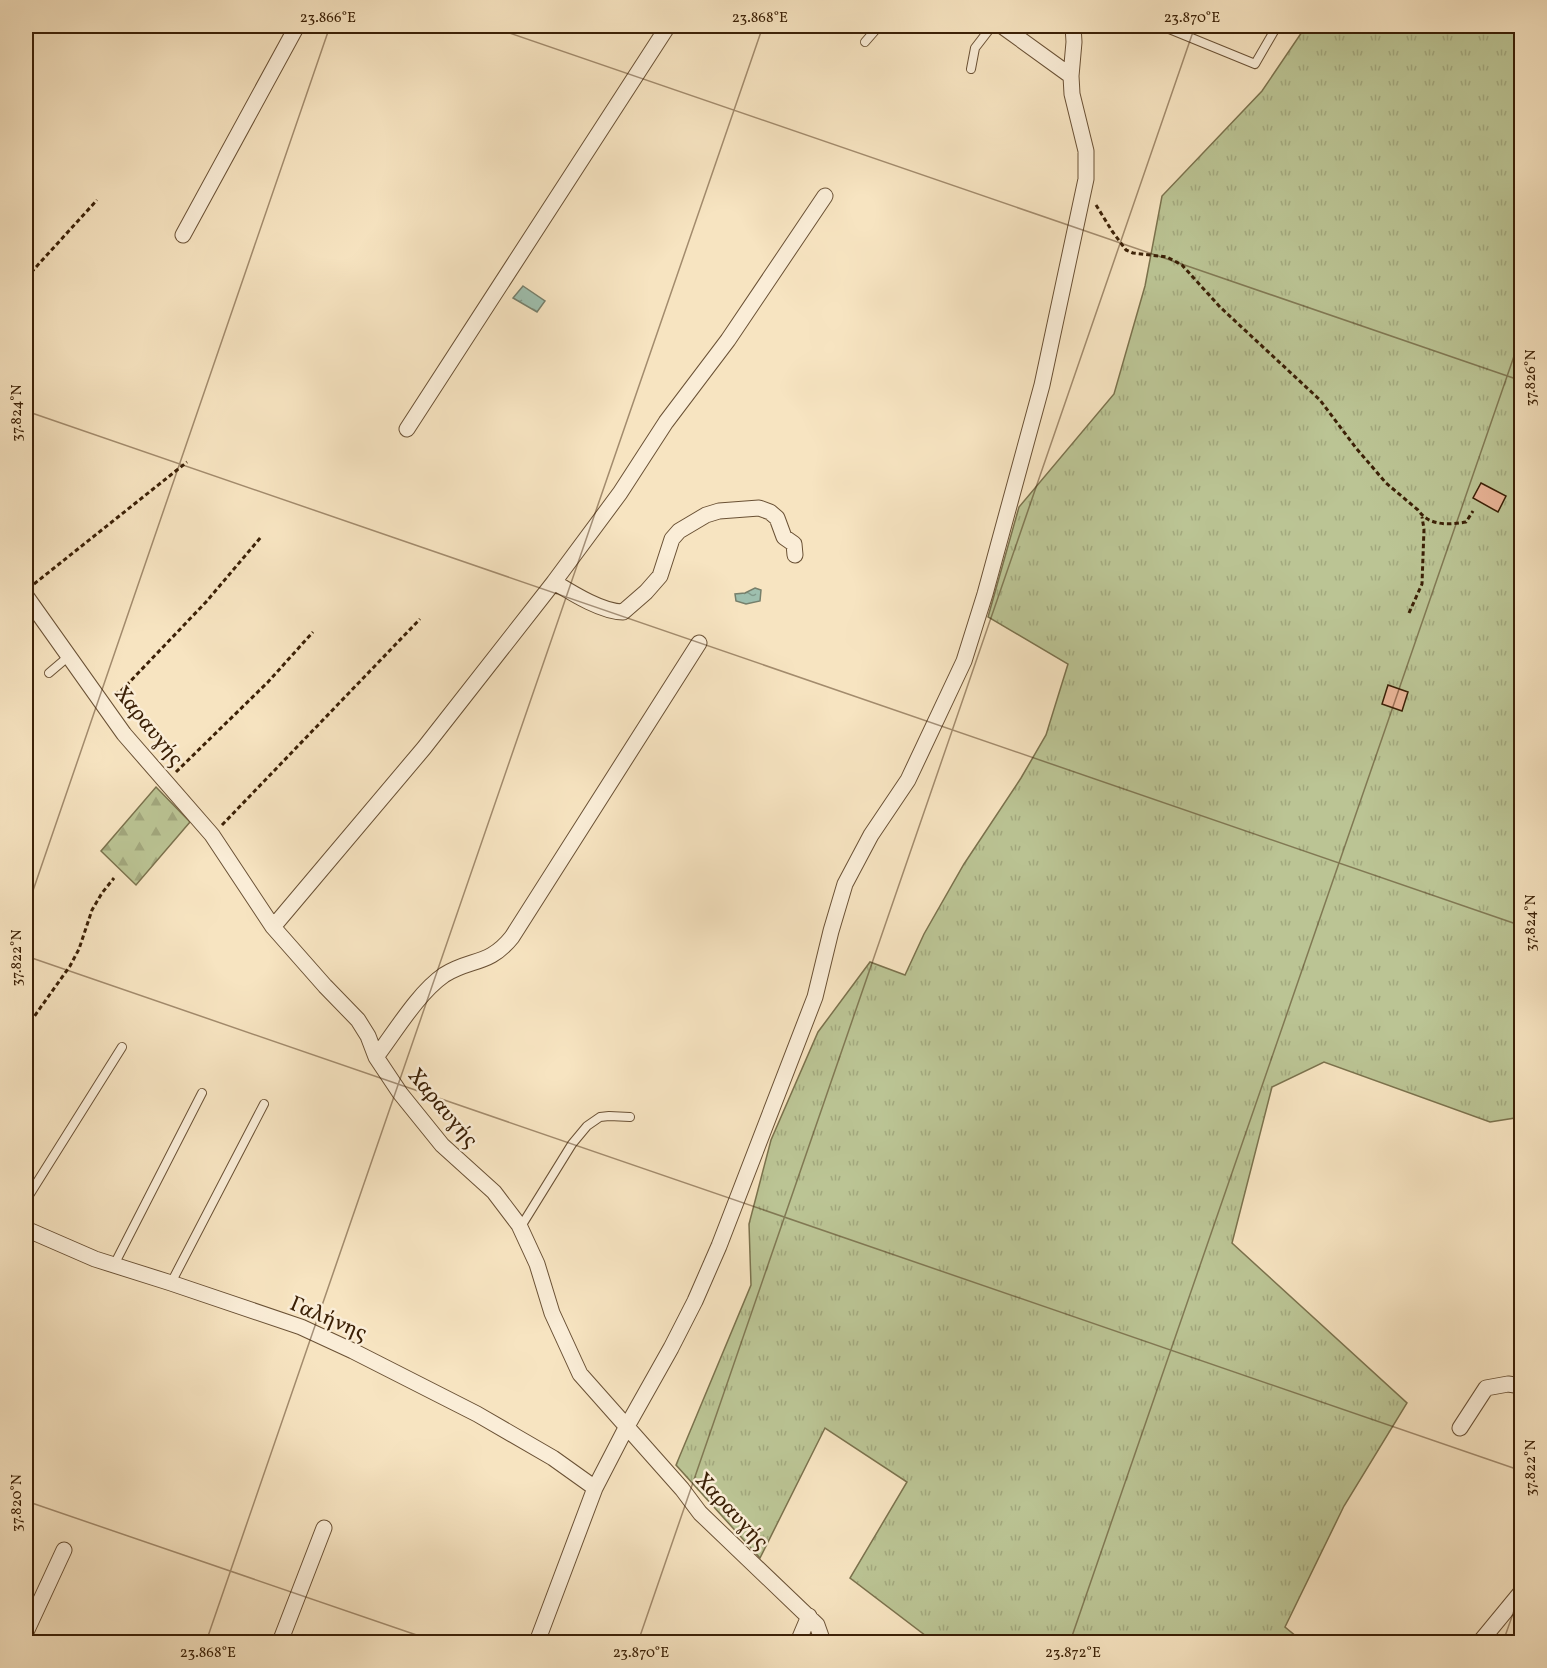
<svg xmlns="http://www.w3.org/2000/svg" width="1547" height="1668" viewBox="0 0 1547 1668" font-family="Vollkorn,serif">
<defs>
<pattern id="grass-tufts" width="24" height="20" patternUnits="userSpaceOnUse" patternTransform="scale(1.5)"><rect width="24" height="20" fill="#bbc494"/><path d="M3 7l-1-3M5 7V3M7 7l1-3M15 17l-1-3M17 17v-4M19 17l1-3" fill="none" stroke="#a2a87e"/></pattern>
<pattern id="forest-firs" width="22" height="20" patternUnits="userSpaceOnUse" patternTransform="scale(1.5)"><rect width="22" height="20" fill="#bbc494"/><path d="M5 1l3.5 6h-7zM16 11l3.5 6h-7z" fill="#a2a87e"/></pattern>
<pattern id="water-ripples" width="26" height="14" patternUnits="userSpaceOnUse" patternTransform="scale(1.5)"><rect width="26" height="14" fill="#9ebfae"/><path d="M2 4q2-2 4 0t4 0M15 11q2-2 4 0t4 0" fill="none" stroke="#829b8c"/></pattern>
</defs>
<rect width="100%" height="100%" fill="#f7e4c1"/>
<filter id="stains"><feTurbulence type="fractalNoise" baseFrequency=".00333" numOctaves="4"/><feColorMatrix values="0 0 0 0 .2 0 0 0 0 .09 0 0 0 0 .02 0 0 0 .5 -.17"/></filter>
<radialGradient id="worn" r=".72"><stop offset=".6" stop-color="#630" stop-opacity="0"/><stop offset="1" stop-color="#630" stop-opacity=".3"/></radialGradient>
<path fill="url(#grass-tufts)" stroke="#7b724d" stroke-width="1.5" d="M 1306,26 L 1521,26 L 1521,1117 L 1490,1122 L 1324,1062 L 1272,1087 L 1232,1243 L 1407,1403 L 1344,1506 L 1285,1627 L 1303,1642 L 934,1642 L 850,1578 L 907,1482 L 825,1428 L 760,1558 L 676,1465 L 751,1285 L 749,1224 L 771,1140 L 818,1032 L 870,962 L 905,975 L 924,934 L 964,864 L 1021,778 L 1046,735 L 1068,664 L 988,617 L 1019,507 L 1114,394 L 1145,286 L 1162,196 L 1262,91 Z"/>
<path fill="url(#forest-firs)" stroke="#7b724d" stroke-width="1.5" d="M 156,787 L 190,822 L 136,885 L 101,851 Z"/>
<path fill="url(#water-ripples)" stroke="#767f6b" stroke-width="1.5" d="M 523,286 L 545,301 L 537,312 L 513,298 Z
M 755,588 L 761,590 L 760,601 L 746,604 L 736,601 L 735,594 L 745,593 Z"/>
<path fill="#e9b497" stroke="#3b2006" stroke-width="1.5" d="M 1481,483 L 1506,496 L 1498,512 L 1473,498 Z
M 1388,685 L 1408,692 L 1402,711 L 1382,704 Z"/>
<g fill="none" stroke-linecap="round" stroke-linejoin="round">
<g stroke="#6a5135" stroke-width="10">
<path id="service" d="M 1162,26 L 1255,64 L 1277,26
M 865,42 L 879,26
M 971,69 L 975,48 L 992,26
M 49,673 L 69,656
M 26,1200 L 122,1047
M 520,1228 L 572,1144 L 587,1126 L 600,1117 L 609,1116 L 630,1117
M 114,1265 L 202,1093
M 171,1283 L 264,1104"/>
</g>
<g stroke="#6a5135" stroke-width="17">
<path id="minor" d="M 1002,26 L 1071,76
M 183,235 L 297,26
M 407,429 L 668,26
M 554,582 C 572,593 602,612 623,612 L 646,592 L 660,576 L 672,539 L 679,531 L 706,515 L 719,511 L 759,508 L 770,512 L 777,518 L 784,537 L 794,544 L 795,555
M 26,596 L 124,734 L 212,835 L 273,927 L 325,986 L 358,1020 L 368,1036 L 376,1057 L 400,1093 L 442,1145 L 494,1192 L 519,1225 L 537,1264 L 552,1313 L 580,1374 L 682,1489 L 700,1513 L 817,1625 L 823,1642
M 273,927 L 424,748 L 554,582 L 620,493 L 666,422 L 728,340 L 825,196
M 376,1057 C 395,1032 418,993 444,975 C 471,958 489,966 512,937 L 699,643
M 26,1229 L 95,1259 L 171,1283 L 301,1327 L 353,1351 L 477,1414 L 553,1458 L 595,1488
M 1460,1428 L 1486,1388 L 1508,1384 L 1522,1386
M 26,1632 L 64,1550
M 280,1642 L 324,1528
M 537,1642 L 595,1488 L 626,1428 L 671,1348 L 695,1301 L 719,1246 L 815,997 L 831,931 L 845,884 L 871,835 L 908,780 L 964,661 L 985,594 L 1042,385 L 1086,179 L 1086,151 L 1072,94 L 1071,76 L 1074,42 L 1073,26
M 798,1642 L 809,1616
M 1480,1642 L 1522,1591"/>
</g>
<path stroke="#3b2006" stroke-width="3" stroke-dasharray="4.5 3" stroke-linecap="butt" d="M 1096,205 L 1112,231 L 1126,250 L 1133,253 L 1167,257 L 1182,265 L 1220,307 L 1320,400 L 1356,448 L 1386,483 L 1418,510 C 1429,526 1448,525 1466,522 L 1473,511
M 26,278 L 97,200
M 34,584 L 187,462
M 1409,613 L 1422,584 L 1424,529 L 1422,517
M 114,694 L 121,691 L 206,602 L 261,537
M 176,772 L 268,682 L 313,632
M 222,825 L 420,619
M 26,1028 L 70,966 L 79,949 L 92,910 L 102,893 L 114,878"/>
<use href="#service" stroke="#faedd7" stroke-width="8"/>
<use href="#minor" stroke="#faedd7" stroke-width="15"/>
</g>
<path fill="none" stroke="#3b2006" stroke-width="1.5" stroke-opacity="0.45" d="M 489,26 L 1522,381M 26,411 L 1522,926M 26,911 L 330,26M 26,956 L 1522,1471M 26,1501 L 437,1642M 206,1642 L 763,26M 638,1642 L 1195,26M 1070,1642 L 1522,333M 1503,1642 L 1522,1588"/>
<g text-anchor="middle" stroke-width="5" stroke-linejoin="round" paint-order="stroke">
<g font-size="22" fill="#3b2006" stroke="#faedd7">
<text transform="translate(150 725) rotate(51)" y="8">Χαραυγής</text>
<text transform="translate(444 1107) rotate(50)" y="8">Χαραυγής</text>
<text transform="translate(329 1317) rotate(23)" y="8">Γαλήνης</text>
<text transform="translate(733 1510) rotate(47)" y="8">Χαραυγής</text>
</g>
</g>
<rect width="1547" height="1668" fill="none" stroke="#f7e4c1" stroke-width="66"/>
<rect x="33" y="33" width="1481" height="1602" fill="none" stroke="#3b2006" stroke-width="2"/>
<g font-size="15" text-anchor="middle" fill="#3b2006">
<text x="328" y="22">23.866°E</text>
<text x="760" y="22">23.868°E</text>
<text x="1192" y="22">23.870°E</text>
<text transform="translate(1530 378) rotate(-90)" y="5">37.826°N</text>
<text transform="translate(16 413) rotate(-90)" y="5">37.824°N</text>
<text transform="translate(1530 923) rotate(-90)" y="5">37.824°N</text>
<text transform="translate(16 958) rotate(-90)" y="5">37.822°N</text>
<text transform="translate(1530 1468) rotate(-90)" y="5">37.822°N</text>
<text transform="translate(16 1503) rotate(-90)" y="5">37.820°N</text>
<text x="208" y="1657">23.868°E</text>
<text x="641" y="1657">23.870°E</text>
<text x="1073" y="1657">23.872°E</text>
</g>
<rect width="100%" height="100%" filter="url(#stains)"/>
<rect width="100%" height="100%" fill="url(#worn)"/>
</svg>
